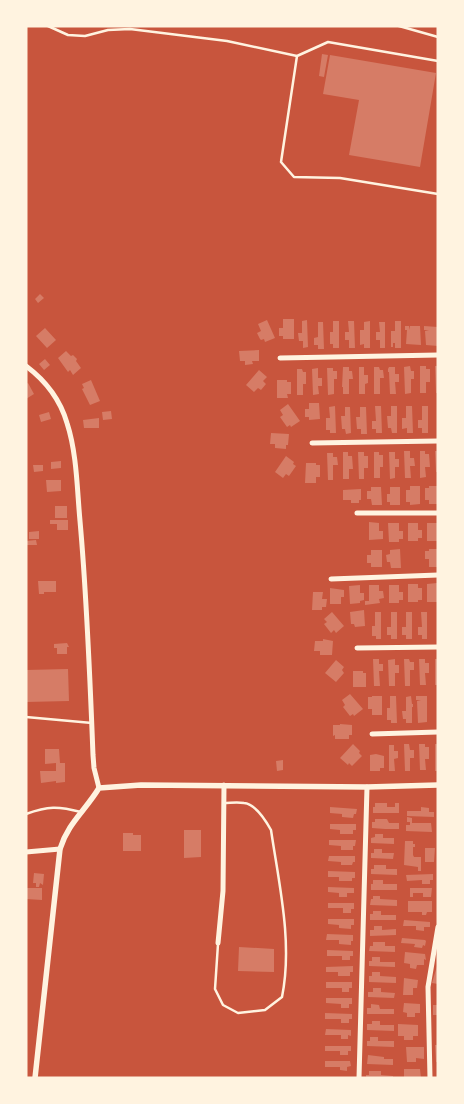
<svg xmlns="http://www.w3.org/2000/svg" width="464" height="1104" viewBox="0 0 464 1104" font-family="Raleway,sans-serif">
<rect width="100%" height="100%" fill="#c8553d"/>
<path fill="#d67c66" d="M 322,54 L 328,55 L 324,77 L 319,76 Z
M 330,55 L 436,73 L 420,167 L 349,155 L 359,100 L 323,94 Z
M 40,294 L 44,298 L 38,303 L 35,299 Z
M 283,319 L 294,319 L 294,339 L 283,339 L 283,336 L 279,336 L 279,328 L 283,328 Z
M 267,320 L 275,338 L 265,342 L 264,339 L 261,340 L 260,339 L 257,333 L 261,331 L 258,324 Z
M 307,320 L 308,347 L 303,348 L 303,341 L 299,341 L 298,333 L 302,333 L 302,321 Z
M 333,321 L 339,321 L 339,348 L 333,348 L 333,344 L 330,344 L 330,332 L 333,332 Z
M 348,321 L 354,321 L 355,348 L 349,348 L 349,340 L 345,340 L 345,332 L 349,332 Z
M 370,321 L 370,348 L 364,348 L 364,344 L 360,345 L 360,330 L 364,330 L 364,322 Z
M 395,321 L 401,321 L 401,348 L 395,348 L 395,343 L 393,343 L 393,347 L 391,347 L 391,331 L 395,331 Z
M 318,322 L 323,322 L 324,349 L 318,349 L 318,345 L 314,345 L 314,338 L 318,337 Z
M 379,322 L 385,322 L 385,348 L 380,348 L 380,340 L 376,340 L 376,332 L 380,332 Z
M 405,326 L 409,326 L 409,330 L 410,326 L 420,326 L 421,345 L 406,344 L 407,330 L 405,330 Z
M 424,326 L 438,327 L 438,346 L 426,345 L 425,331 L 429,330 L 424,330 Z
M 45,328 L 56,340 L 47,348 L 36,336 Z
M 259,350 L 259,361 L 252,361 L 253,364 L 245,365 L 245,361 L 240,361 L 239,351 Z
M 66,351 L 71,356 L 73,355 L 77,359 L 76,361 L 81,368 L 73,375 L 70,370 L 68,372 L 58,358 Z
M 45,359 L 50,365 L 44,370 L 39,364 Z
M 410,366 L 411,371 L 414,371 L 414,379 L 411,379 L 411,393 L 405,394 L 404,367 Z
M 420,366 L 426,366 L 426,369 L 430,369 L 430,382 L 426,382 L 426,393 L 420,393 Z
M 435,366 L 438,366 L 438,393 L 436,393 Z
M 343,367 L 349,367 L 349,371 L 352,371 L 353,379 L 349,379 L 349,394 L 343,394 L 343,387 L 342,387 Z
M 359,367 L 364,367 L 364,375 L 368,375 L 368,383 L 365,384 L 365,394 L 359,394 Z
M 374,367 L 379,367 L 380,370 L 383,370 L 384,378 L 380,378 L 380,394 L 374,394 Z
M 389,367 L 395,367 L 395,374 L 399,374 L 399,382 L 395,382 L 396,394 L 390,394 L 389,372 L 388,372 L 388,369 Z
M 318,368 L 318,378 L 322,378 L 322,386 L 318,386 L 319,394 L 313,395 L 312,369 Z
M 327,368 L 333,368 L 333,371 L 337,371 L 337,379 L 334,379 L 334,394 L 328,395 Z
M 297,369 L 302,369 L 303,372 L 306,372 L 306,384 L 303,384 L 303,395 L 297,395 Z
M 259,370 L 267,377 L 263,381 L 266,384 L 261,390 L 258,388 L 254,392 L 246,385 Z
M 91,380 L 100,401 L 90,405 L 82,389 L 84,388 L 82,384 Z
M 277,380 L 287,380 L 287,382 L 291,382 L 291,394 L 287,394 L 288,398 L 277,398 Z
M 28,383 L 34,394 L 26,399 L 26,384 Z
M 309,403 L 319,403 L 320,419 L 309,420 L 309,417 L 305,417 L 305,409 L 309,409 Z
M 288,404 L 300,421 L 291,427 L 290,425 L 287,427 L 280,417 L 283,415 L 280,410 Z
M 335,406 L 336,433 L 330,433 L 330,430 L 326,430 L 326,418 L 330,418 L 329,407 Z
M 375,406 L 381,406 L 382,433 L 376,433 L 376,429 L 372,429 L 372,421 L 376,421 Z
M 391,406 L 397,406 L 397,433 L 392,433 L 391,428 L 388,428 L 387,416 L 391,416 Z
M 406,406 L 412,406 L 413,433 L 407,433 L 407,428 L 402,429 L 402,418 L 406,418 Z
M 422,406 L 428,406 L 428,433 L 422,433 L 422,428 L 418,428 L 418,420 L 422,420 Z
M 345,407 L 350,407 L 351,433 L 346,434 L 345,429 L 342,429 L 341,416 L 345,416 Z
M 360,407 L 366,407 L 367,434 L 361,434 L 361,429 L 357,429 L 356,417 L 360,417 Z
M 111,411 L 112,419 L 103,420 L 102,412 Z
M 49,412 L 51,419 L 41,422 L 39,415 Z
M 99,418 L 99,428 L 84,428 L 83,420 Z
M 271,433 L 289,434 L 288,445 L 286,445 L 286,449 L 275,448 L 275,444 L 270,444 Z
M 404,451 L 410,451 L 410,458 L 414,458 L 415,466 L 410,466 L 411,478 L 405,478 Z
M 420,451 L 425,451 L 425,454 L 429,454 L 430,467 L 425,467 L 426,477 L 420,478 Z
M 435,451 L 438,451 L 438,472 L 436,472 Z
M 343,452 L 348,452 L 348,456 L 352,456 L 353,469 L 349,469 L 349,479 L 343,479 Z
M 358,452 L 364,452 L 364,456 L 368,456 L 368,468 L 364,468 L 364,479 L 359,479 Z
M 374,452 L 379,452 L 379,455 L 383,455 L 383,467 L 380,467 L 380,478 L 374,478 Z
M 389,452 L 395,452 L 395,459 L 399,459 L 399,467 L 395,467 L 395,478 L 390,479 Z
M 327,453 L 333,453 L 333,457 L 337,457 L 338,465 L 333,465 L 333,480 L 328,480 Z
M 286,456 L 294,462 L 293,464 L 296,466 L 289,476 L 286,474 L 283,478 L 275,472 Z
M 61,461 L 61,468 L 51,469 L 51,462 Z
M 306,463 L 316,463 L 316,465 L 320,465 L 320,477 L 316,477 L 316,483 L 305,483 Z
M 33,465 L 43,465 L 43,471 L 34,472 Z
M 46,480 L 61,480 L 61,491 L 47,492 Z
M 410,486 L 420,486 L 420,504 L 410,505 L 410,502 L 406,502 L 406,490 L 410,490 Z
M 429,486 L 438,486 L 438,504 L 429,504 L 429,500 L 425,500 L 425,488 L 429,488 Z
M 371,487 L 381,487 L 382,505 L 372,505 L 371,499 L 367,499 L 367,491 L 371,491 Z
M 390,487 L 400,487 L 400,505 L 390,505 L 390,502 L 387,502 L 387,494 L 390,494 Z
M 361,489 L 361,500 L 359,500 L 359,503 L 351,503 L 351,500 L 343,500 L 343,490 Z
M 55,506 L 67,506 L 67,518 L 55,518 Z
M 50,520 L 68,520 L 68,530 L 57,530 L 57,524 L 50,524 Z
M 369,522 L 379,523 L 379,531 L 383,531 L 383,539 L 369,540 Z
M 388,523 L 399,523 L 399,531 L 403,531 L 403,539 L 399,539 L 399,542 L 389,542 Z
M 408,523 L 418,523 L 418,530 L 422,530 L 422,538 L 418,538 L 418,541 L 408,541 Z
M 427,523 L 437,523 L 437,541 L 427,541 Z
M 39,531 L 39,539 L 29,539 L 29,532 Z
M 36,540 L 37,545 L 26,545 L 26,541 Z
M 400,549 L 401,568 L 391,568 L 390,562 L 387,562 L 386,555 L 390,554 L 390,550 Z
M 429,549 L 438,549 L 438,567 L 429,567 L 429,559 L 425,559 L 425,551 L 429,551 Z
M 371,550 L 382,550 L 382,567 L 371,567 L 371,563 L 367,563 L 367,555 L 371,555 Z
M 38,581 L 56,581 L 56,592 L 44,592 L 44,594 L 39,594 Z
M 437,583 L 438,602 L 427,602 L 427,584 Z
M 408,584 L 418,584 L 418,588 L 422,588 L 422,600 L 418,600 L 418,602 L 408,602 Z
M 360,585 L 360,593 L 364,593 L 364,600 L 360,601 L 360,603 L 350,604 L 349,586 Z
M 369,585 L 379,585 L 379,591 L 383,591 L 384,598 L 379,599 L 380,603 L 365,605 L 365,601 L 369,601 Z
M 389,585 L 399,585 L 399,592 L 403,592 L 403,600 L 399,600 L 399,603 L 389,603 Z
M 330,588 L 344,590 L 344,597 L 341,597 L 341,604 L 330,604 Z
M 313,592 L 323,592 L 322,599 L 327,599 L 326,607 L 322,607 L 322,610 L 312,610 Z
M 364,610 L 365,626 L 355,627 L 354,624 L 351,624 L 350,612 Z
M 332,612 L 344,626 L 336,633 L 334,630 L 331,633 L 324,624 L 327,622 L 324,619 Z
M 375,612 L 381,612 L 381,639 L 376,639 L 376,636 L 372,636 L 372,626 L 375,626 Z
M 391,612 L 397,612 L 397,639 L 391,639 L 391,635 L 387,635 L 387,627 L 391,627 Z
M 406,612 L 412,612 L 412,639 L 406,639 L 406,635 L 402,635 L 402,627 L 406,627 Z
M 421,612 L 427,612 L 427,639 L 422,639 L 422,635 L 418,635 L 418,627 L 422,627 Z
M 323,639 L 333,641 L 332,655 L 320,655 L 320,651 L 314,651 L 315,641 L 323,641 Z
M 67,643 L 69,647 L 67,647 L 67,654 L 57,654 L 57,648 L 54,648 L 54,644 Z
M 373,659 L 379,659 L 379,664 L 383,664 L 383,671 L 379,671 L 380,686 L 374,686 Z
M 395,659 L 395,665 L 399,665 L 399,673 L 395,673 L 395,686 L 389,686 L 388,660 Z
M 404,659 L 409,659 L 410,662 L 414,662 L 414,670 L 410,670 L 410,686 L 405,686 Z
M 419,659 L 425,659 L 425,663 L 429,663 L 429,673 L 425,673 L 426,685 L 420,685 Z
M 435,659 L 438,659 L 438,685 L 435,685 Z
M 336,660 L 344,667 L 342,670 L 344,673 L 336,682 L 325,673 Z
M 68,669 L 69,701 L 26,702 L 26,670 Z
M 353,671 L 363,671 L 363,673 L 366,673 L 366,687 L 353,687 Z
M 350,694 L 363,709 L 354,716 L 353,714 L 350,716 L 343,707 L 345,705 L 342,700 Z
M 372,696 L 382,696 L 382,715 L 372,715 L 372,709 L 368,709 L 368,697 L 372,697 Z
M 390,696 L 396,696 L 397,723 L 391,723 L 391,720 L 387,720 L 387,708 L 390,708 Z
M 411,696 L 412,704 L 413,704 L 413,707 L 412,707 L 412,723 L 406,723 L 406,719 L 403,719 L 402,711 L 406,711 L 406,697 Z
M 416,696 L 427,696 L 427,722 L 418,723 L 417,701 L 421,700 L 416,700 Z
M 340,724 L 352,725 L 352,735 L 349,735 L 349,739 L 335,739 L 335,735 L 333,736 L 333,725 L 340,725 Z
M 353,744 L 360,751 L 359,753 L 362,756 L 352,766 L 349,763 L 348,765 L 340,758 Z
M 404,744 L 409,744 L 410,750 L 414,750 L 414,758 L 410,758 L 410,771 L 405,771 Z
M 419,744 L 425,744 L 425,747 L 429,747 L 429,759 L 425,759 L 426,770 L 420,770 Z
M 435,744 L 438,744 L 438,771 L 435,771 Z
M 389,745 L 394,745 L 394,751 L 398,751 L 398,758 L 394,759 L 395,771 L 389,771 Z
M 45,749 L 59,749 L 60,763 L 65,763 L 65,782 L 56,783 L 56,781 L 41,783 L 40,771 L 56,771 L 56,763 L 45,764 Z
M 376,754 L 384,756 L 384,768 L 380,768 L 380,771 L 370,771 L 370,755 Z
M 283,760 L 283,770 L 277,771 L 276,761 Z
M 375,803 L 387,803 L 387,807 L 395,807 L 395,803 L 399,803 L 399,813 L 373,813 L 373,807 L 375,807 Z
M 330,807 L 357,809 L 356,814 L 354,814 L 353,818 L 342,817 L 342,814 L 330,813 Z
M 421,807 L 429,808 L 429,812 L 434,812 L 434,817 L 407,816 L 407,811 L 421,811 Z
M 407,817 L 412,818 L 412,823 L 431,823 L 432,832 L 406,831 L 406,825 L 410,825 L 410,822 L 407,822 Z
M 375,819 L 387,819 L 389,823 L 399,823 L 399,829 L 385,829 L 372,828 L 372,822 L 375,822 Z
M 330,824 L 356,824 L 356,830 L 353,830 L 353,834 L 340,834 L 340,830 L 330,829 Z
M 184,830 L 201,830 L 201,857 L 184,858 Z
M 123,833 L 133,833 L 133,835 L 141,835 L 141,851 L 123,851 Z
M 375,834 L 383,834 L 383,838 L 394,838 L 394,844 L 371,843 L 371,838 L 375,837 Z
M 329,840 L 356,840 L 355,846 L 353,846 L 353,850 L 341,850 L 341,846 L 329,845 Z
M 405,841 L 413,841 L 413,844 L 415,844 L 415,847 L 413,847 L 413,855 L 414,857 L 421,857 L 421,871 L 418,871 L 418,867 L 404,865 Z
M 425,848 L 435,848 L 434,862 L 425,862 Z
M 374,849 L 382,849 L 382,853 L 394,853 L 393,859 L 371,858 L 371,853 L 374,853 Z
M 329,856 L 355,856 L 355,862 L 353,862 L 352,865 L 341,865 L 341,862 L 328,861 Z
M 374,865 L 386,865 L 386,869 L 397,869 L 397,875 L 371,874 L 371,869 L 374,869 Z
M 328,871 L 355,872 L 355,878 L 352,878 L 352,881 L 339,881 L 339,877 L 328,877 Z
M 34,873 L 44,874 L 43,885 L 40,883 L 39,887 L 36,887 L 36,883 L 33,883 Z
M 433,874 L 433,880 L 430,880 L 430,884 L 422,884 L 422,880 L 407,881 L 406,875 Z
M 373,880 L 383,880 L 383,884 L 397,884 L 397,890 L 371,890 L 371,884 L 373,884 Z
M 328,887 L 354,888 L 354,893 L 347,893 L 347,897 L 339,897 L 339,893 L 328,892 Z
M 26,888 L 42,888 L 42,900 L 26,899 Z
M 410,888 L 432,888 L 431,897 L 423,897 L 423,893 L 413,893 L 413,897 L 410,897 Z
M 373,896 L 380,896 L 380,899 L 397,900 L 397,906 L 370,905 L 371,899 L 373,899 Z
M 408,901 L 432,901 L 432,912 L 427,912 L 426,915 L 422,915 L 422,912 L 408,912 Z
M 328,903 L 354,903 L 354,909 L 351,909 L 351,913 L 343,913 L 343,908 L 328,908 Z
M 373,911 L 381,911 L 381,915 L 396,915 L 396,920 L 370,920 L 370,914 L 373,914 Z
M 328,919 L 354,919 L 354,925 L 351,925 L 351,929 L 339,928 L 339,925 L 328,924 Z
M 404,920 L 430,922 L 430,927 L 424,927 L 424,931 L 416,930 L 416,926 L 403,926 Z
M 374,926 L 382,926 L 382,930 L 396,929 L 396,935 L 370,936 L 370,930 L 374,930 Z
M 327,934 L 353,935 L 353,941 L 351,941 L 351,945 L 339,944 L 339,940 L 326,940 Z
M 402,938 L 425,940 L 426,941 L 425,946 L 423,945 L 422,948 L 414,947 L 415,944 L 401,943 Z
M 373,942 L 385,942 L 385,946 L 395,946 L 395,952 L 369,951 L 370,946 L 373,946 Z
M 239,947 L 274,949 L 274,972 L 238,971 Z
M 327,950 L 353,951 L 353,956 L 350,956 L 350,960 L 342,960 L 342,956 L 327,956 Z
M 405,952 L 425,954 L 426,960 L 424,959 L 424,965 L 417,965 L 416,969 L 410,968 L 410,964 L 404,963 Z
M 372,957 L 380,957 L 380,962 L 395,962 L 395,967 L 369,966 L 369,961 L 372,961 Z
M 353,966 L 353,972 L 350,972 L 350,976 L 338,976 L 338,972 L 326,972 L 326,967 Z
M 437,966 L 438,966 L 438,984 L 432,983 Z
M 372,972 L 380,972 L 380,976 L 396,977 L 396,983 L 369,982 L 369,976 L 372,976 Z
M 404,978 L 418,980 L 417,988 L 413,988 L 413,995 L 403,995 Z
M 326,982 L 352,982 L 352,988 L 349,988 L 349,992 L 342,992 L 342,988 L 326,988 Z
M 373,988 L 381,988 L 381,992 L 395,993 L 394,998 L 368,997 L 368,992 L 373,992 Z
M 326,998 L 352,998 L 352,1004 L 349,1004 L 349,1008 L 341,1008 L 341,1004 L 326,1003 Z
M 404,1003 L 420,1004 L 420,1013 L 415,1013 L 415,1017 L 407,1017 L 407,1013 L 403,1012 Z
M 371,1004 L 379,1005 L 380,1009 L 394,1009 L 394,1014 L 367,1014 L 367,1008 L 371,1008 Z
M 433,1005 L 438,1005 L 438,1015 L 433,1015 Z
M 325,1013 L 352,1014 L 352,1019 L 349,1019 L 349,1023 L 341,1023 L 341,1019 L 325,1019 Z
M 372,1021 L 380,1021 L 380,1025 L 394,1025 L 394,1031 L 367,1030 L 367,1024 L 372,1024 Z
M 398,1024 L 418,1025 L 418,1036 L 413,1036 L 413,1040 L 404,1040 L 404,1036 L 398,1036 Z
M 326,1029 L 351,1030 L 351,1036 L 348,1035 L 348,1039 L 341,1039 L 341,1035 L 325,1035 Z
M 370,1037 L 378,1037 L 378,1041 L 394,1041 L 394,1047 L 367,1046 L 367,1041 L 370,1041 Z
M 435,1045 L 438,1045 L 438,1062 L 436,1062 Z
M 325,1046 L 351,1046 L 351,1051 L 348,1051 L 348,1055 L 340,1055 L 340,1051 L 325,1051 Z
M 406,1047 L 424,1047 L 424,1059 L 416,1058 L 416,1062 L 407,1062 Z
M 368,1055 L 384,1057 L 384,1059 L 393,1059 L 393,1065 L 367,1064 Z
M 325,1061 L 350,1061 L 351,1066 L 347,1067 L 347,1071 L 340,1070 L 340,1067 L 325,1067 Z
M 404,1069 L 420,1069 L 421,1078 L 404,1078 Z
M 369,1071 L 381,1071 L 381,1075 L 393,1076 L 393,1078 L 366,1078 L 366,1075 L 369,1075 Z"/>
<g fill="none" stroke-linecap="round" stroke-linejoin="round">
<path stroke="#fff3e0" stroke-width="2.5" d="M 48,26 L 68,35 L 85,36 L 108,30 L 130,29 L 227,41 L 297,56 L 328,42 L 438,61
M 399,26 L 438,37
M 297,56 L 281,162 L 294,177 L 340,178 L 438,194
M 26,717 L 92,723
M 26,814 C 48,806 58,806 81,812
M 218,944 L 215,989 L 223,1005 L 238,1013 L 265,1010 L 282,997 C 293,943 279,884 271,830 C 266,821 255,804 244,803 C 237,802 230,803 224,803"/>
<path stroke="#fff3e0" stroke-width="5" d="M 280,358 L 438,355
M 26,366 C 46,381 60,399 67,423 C 77,454 77,489 80,521 C 87,599 90,677 93,755 L 94,768 L 99,788
M 312,443 L 438,441
M 357,513 L 438,513
M 331,579 L 438,575
M 357,648 L 438,647
M 372,734 L 438,732
M 26,852 L 60,849
M 218,943 L 223,891 L 224,785
M 359,1078 L 367,787
M 430,1078 L 428,987 L 438,927"/>
<path stroke="#fff3e0" stroke-width="5.5" d="M 35,1078 L 60,849 C 68,823 85,811 99,788 L 141,785 L 367,787 L 438,785"/>
</g>
<rect width="464" height="1104" fill="none" stroke="#fff3e0" stroke-width="55"/>
</svg>
